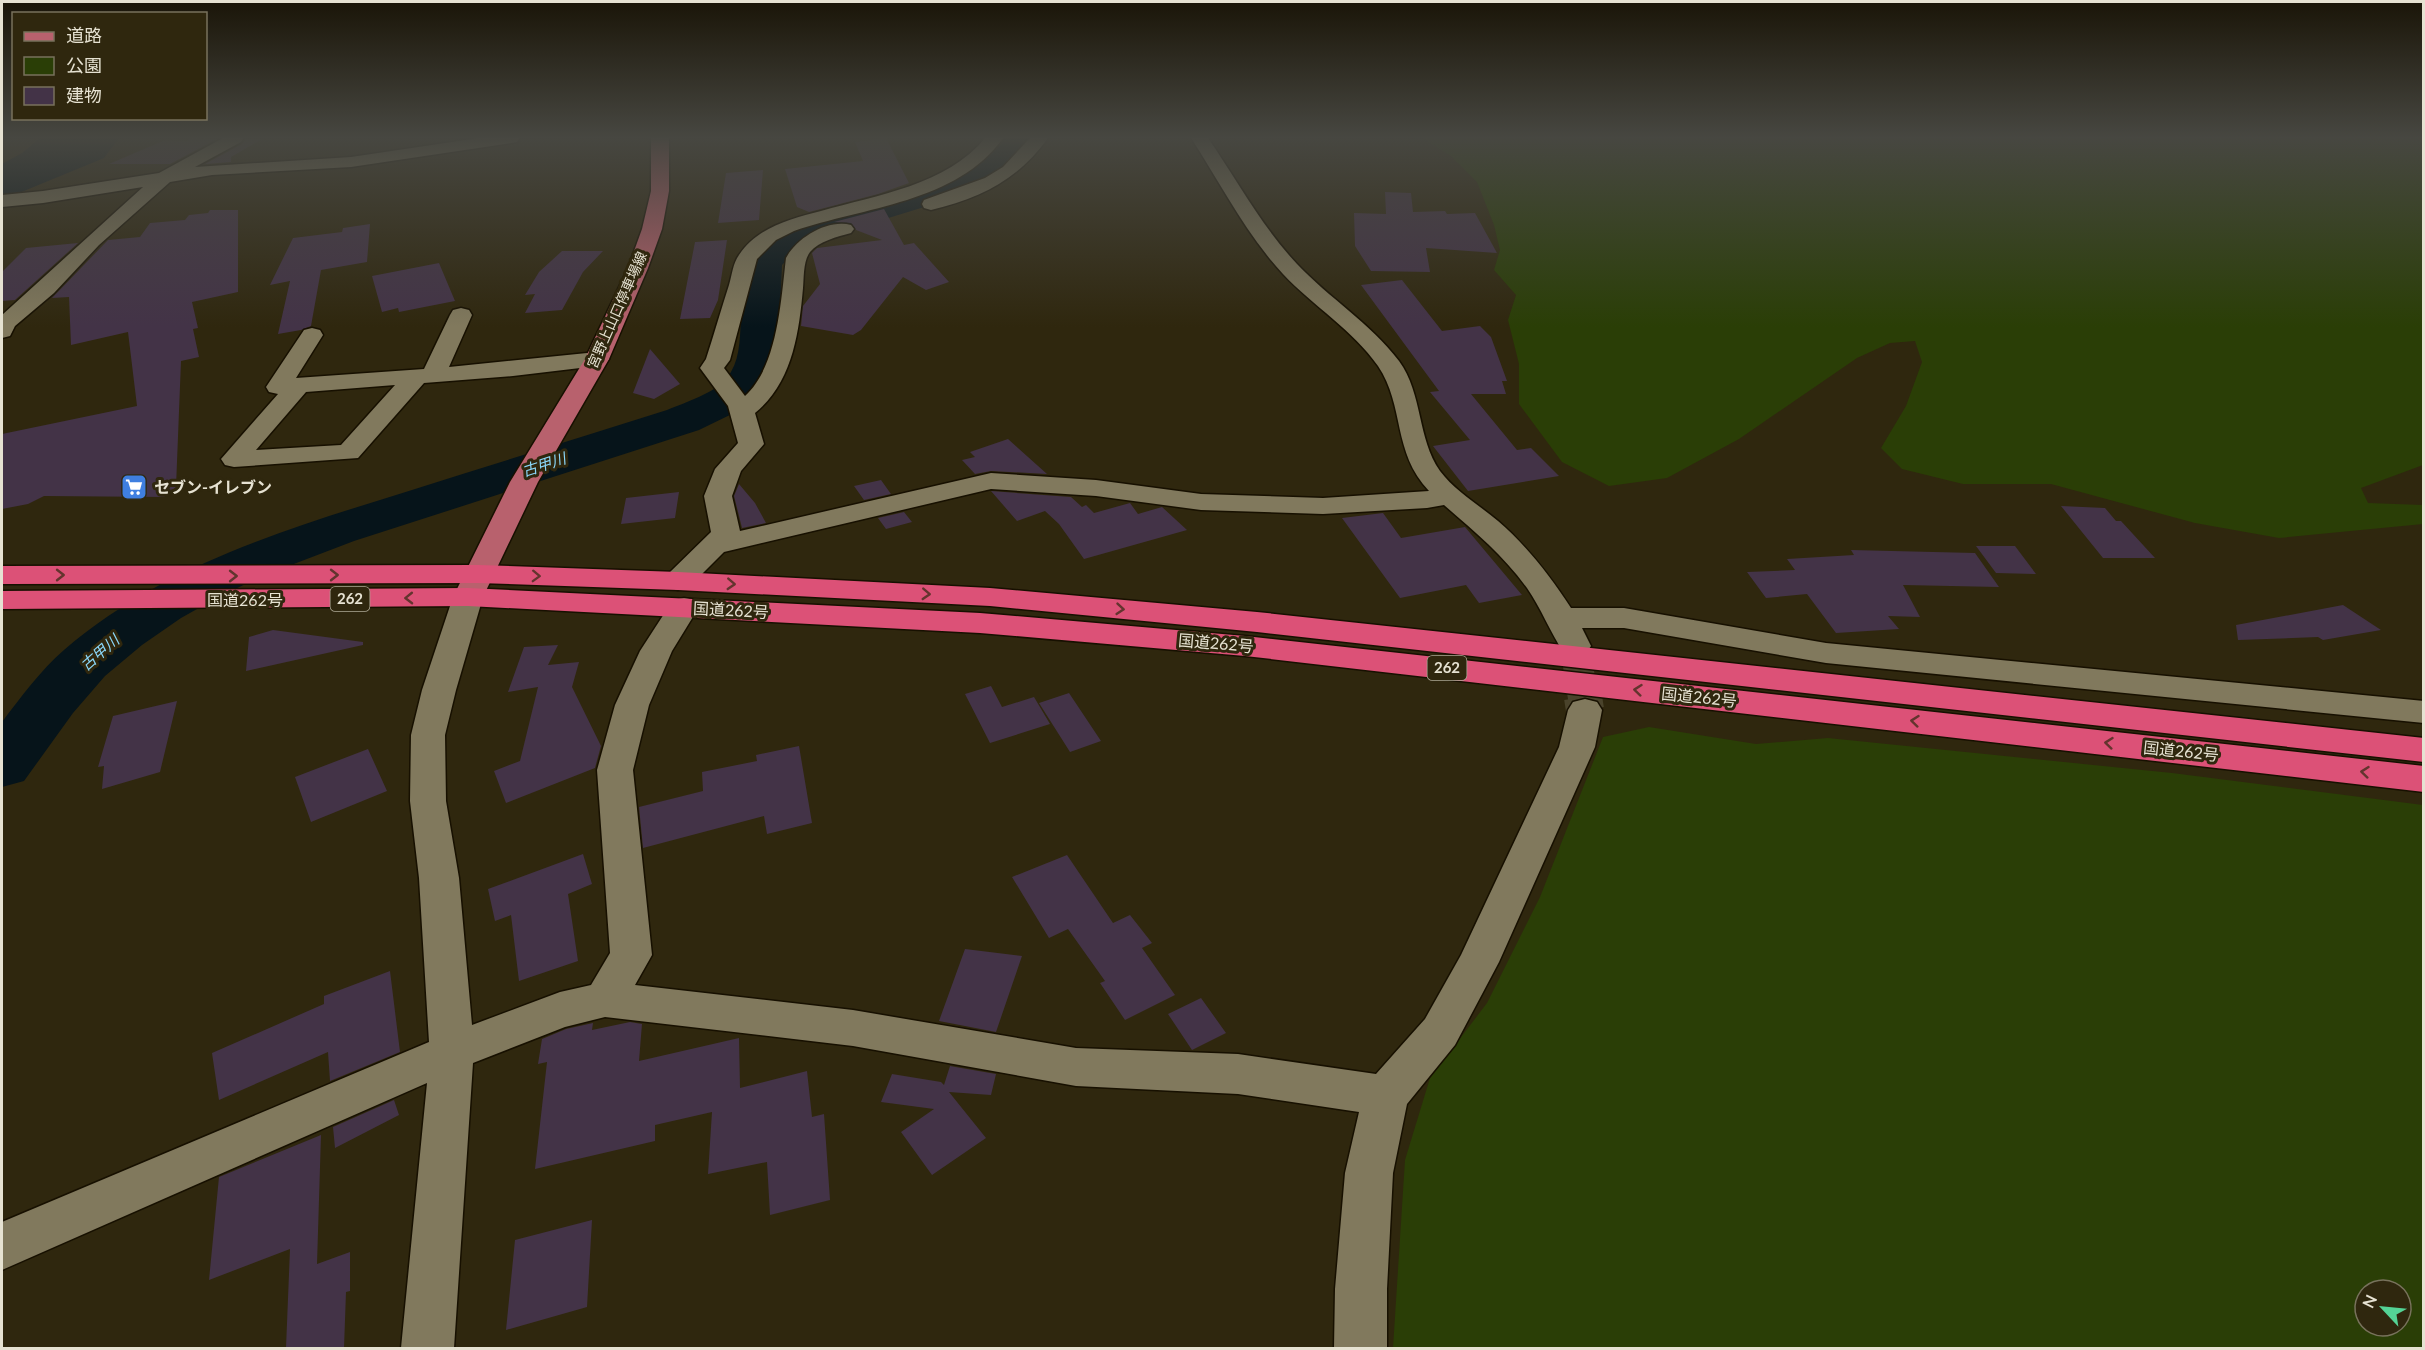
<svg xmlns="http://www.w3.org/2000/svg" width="2425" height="1350" viewBox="0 0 2425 1350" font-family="Lato,'Noto Sans JP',sans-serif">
<rect width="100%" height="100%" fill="#2f270e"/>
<path fill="#2a3e06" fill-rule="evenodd" d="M 1422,138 L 2423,138 L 2423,465 L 2361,488 L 2368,503 L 2423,505 L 2423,524 L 2279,538 L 2195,523 L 2051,484 L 1963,484 L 1902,469 L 1881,448 L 1906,406 L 1922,362 L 1915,341 L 1890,343 L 1857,358 L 1739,439 L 1667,478 L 1609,486 L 1562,462 L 1519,404 L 1519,364 L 1508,320 L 1516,295 L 1494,270 L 1500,250 L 1494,225 L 1477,182 L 1451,156 Z
M 1649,727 L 1756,744 L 1828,738 L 2172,773 L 2423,805 L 2423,1348 L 1393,1348 L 1405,1160 L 1430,1078 L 1487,1003 L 1540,897 L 1603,737 ZM 2365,1290 L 2401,1290 L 2401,1326 L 2365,1326 Z"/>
<path fill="#06141a" d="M 40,138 L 119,138 L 104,158 L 2,200 L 2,164 L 22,153 Z"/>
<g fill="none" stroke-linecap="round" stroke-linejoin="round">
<path fill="#06141a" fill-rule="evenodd" d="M 1005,138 L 1035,138 L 1021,162 L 973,192 L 820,239 L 793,253 L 782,265 L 778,359 L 767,385 L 760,394 L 736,412 L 699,430 L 354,541 L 265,575 L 222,595 L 181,618 L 142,645 L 105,676 L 73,713 L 24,781 L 2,787 L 2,722 C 21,697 40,671 64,650 C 162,565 290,528 412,490 C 497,463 582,437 667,410 C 686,402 713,394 727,378 C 756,343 722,269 768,237 C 782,227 802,223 819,218 C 866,203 979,180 1005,138 Z"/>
</g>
<path fill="#433347" d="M 191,138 L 217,139 L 170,164 L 109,164 L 165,140 L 186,141 Z
M 886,138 L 909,183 L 878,194 L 809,212 L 797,207 L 785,169 L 863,161 L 855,142 Z
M 246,139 L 262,139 L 231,157 L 231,162 L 205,164 L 242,144 Z
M 763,170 L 759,220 L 718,223 L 726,173 Z
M 1385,192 L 1411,193 L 1413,212 L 1445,211 L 1447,214 L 1475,213 L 1497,253 L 1426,248 L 1430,272 L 1371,271 L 1355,246 L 1354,213 L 1386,214 Z
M 884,209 L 904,245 L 914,243 L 949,282 L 926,290 L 903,277 L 861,330 L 853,335 L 801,326 L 803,306 L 820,284 L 812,253 L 817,248 L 882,240 L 856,230 L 851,223 L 834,222 Z
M 210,210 L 238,210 L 238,292 L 192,302 L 198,328 L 193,329 L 199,357 L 181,361 L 176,487 L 164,497 L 44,496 L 28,504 L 2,509 L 2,434 L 137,406 L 128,332 L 71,345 L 69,297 L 52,298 L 108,240 L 140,237 L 150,223 L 185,220 L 189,215 L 208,213 Z
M 370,224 L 367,262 L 321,270 L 311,326 L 301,330 L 278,334 L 290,281 L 270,285 L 293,238 L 342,232 L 343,228 Z
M 727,240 L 718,300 L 710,318 L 680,319 L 695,242 Z
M 78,243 L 15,300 L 2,301 L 2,272 L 26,248 Z
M 562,251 L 603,251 L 583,272 L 562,310 L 525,313 L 535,294 L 525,295 L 539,272 Z
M 439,263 L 455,301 L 399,312 L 398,308 L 382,312 L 372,276 Z
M 1402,280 L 1442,331 L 1480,326 L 1491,337 L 1507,381 L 1502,381 L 1506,394 L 1471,394 L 1517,450 L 1531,448 L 1559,476 L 1468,491 L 1433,446 L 1470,440 L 1430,392 L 1439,391 L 1361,285 Z
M 650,349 L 680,384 L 654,399 L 633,393 Z
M 1008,439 L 1047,474 L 991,471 L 975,474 L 962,460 L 975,457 L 970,452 Z
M 881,480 L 891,494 L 864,500 L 854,486 Z
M 739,484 L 755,503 L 766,523 L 742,528 L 734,496 Z
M 991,491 L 1071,497 L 1082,507 L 1086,505 L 1094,513 L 1130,503 L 1138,514 L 1162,507 L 1187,530 L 1084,559 L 1059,524 L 1045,511 L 1017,521 Z
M 679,492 L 675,518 L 621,524 L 626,498 Z
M 2061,506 L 2105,508 L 2116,521 L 2121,521 L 2155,558 L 2103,558 Z
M 904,512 L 912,522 L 886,529 L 878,518 Z
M 1383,513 L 1401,538 L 1465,527 L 1522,595 L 1479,603 L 1466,585 L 1400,598 L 1342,518 Z
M 1976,546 L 2015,546 L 2036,574 L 1996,573 Z
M 1851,550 L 1975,553 L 1999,587 L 1903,585 L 1920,617 L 1888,616 L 1899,629 L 1836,633 L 1807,594 L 1766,598 L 1747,572 L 1795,570 L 1787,559 L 1854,555 Z
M 2343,605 L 2381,630 L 2323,640 L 2318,637 L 2238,640 L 2236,625 Z
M 273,630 L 363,642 L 363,645 L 246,671 L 249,637 Z
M 558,645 L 548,665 L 579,662 L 572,687 L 601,746 L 595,768 L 506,803 L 494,771 L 520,761 L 538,687 L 508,692 L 524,647 Z
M 991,686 L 1002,707 L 1034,697 L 1050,724 L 990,743 L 965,694 Z
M 1069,693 L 1101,741 L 1070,752 L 1039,703 Z
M 177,701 L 160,772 L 102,789 L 104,766 L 98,767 L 113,716 Z
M 799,746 L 812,823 L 767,834 L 764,816 L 643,848 L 639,807 L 703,791 L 702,772 L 757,761 L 756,755 Z
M 368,749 L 387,791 L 311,822 L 295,777 Z
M 583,854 L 592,884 L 568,894 L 578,961 L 519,981 L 511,915 L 495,921 L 488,889 Z
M 1067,855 L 1113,923 L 1130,915 L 1152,943 L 1142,948 L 1175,995 L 1125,1020 L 1100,983 L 1105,981 L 1068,929 L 1049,938 L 1012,877 Z
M 965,949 L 1022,956 L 996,1032 L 939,1021 Z
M 390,971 L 400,1052 L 330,1081 L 328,1052 L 219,1100 L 212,1053 L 324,1004 L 324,996 Z
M 1201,998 L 1226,1033 L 1192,1050 L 1168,1014 Z
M 630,1022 L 642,1024 L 639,1061 L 739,1038 L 740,1088 L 807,1071 L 812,1117 L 824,1114 L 830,1200 L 770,1215 L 767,1162 L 708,1174 L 712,1112 L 655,1125 L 655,1141 L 535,1169 L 547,1062 L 538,1064 L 542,1039 L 566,1029 L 593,1023 L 592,1030 Z
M 950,1066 L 996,1074 L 991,1095 L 949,1092 L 986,1138 L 932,1175 L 901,1132 L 934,1109 L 881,1102 L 892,1074 L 941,1082 L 944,1085 Z
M 394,1100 L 399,1115 L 335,1148 L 333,1127 Z
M 321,1135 L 317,1264 L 350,1252 L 350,1291 L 346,1292 L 344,1348 L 286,1348 L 290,1249 L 209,1280 L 219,1177 Z
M 592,1220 L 587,1307 L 506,1330 L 515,1240 Z"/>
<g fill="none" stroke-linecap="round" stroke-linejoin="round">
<path stroke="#4a432b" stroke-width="30" stroke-dasharray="30 15" stroke-linecap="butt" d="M 1575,646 L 1583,698"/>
<path stroke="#4a432b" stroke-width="38" stroke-dasharray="38 19" stroke-linecap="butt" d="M 1583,697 L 1585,710"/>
<g stroke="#171000" stroke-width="3">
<path id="minor" d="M 223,138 L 244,138 L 241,142 L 195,167 L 351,157 L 479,138 L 520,138 L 517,142 L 511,143 L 351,167 L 212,175 L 170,182 L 99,245 L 54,293 L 15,326 L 10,336 L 2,338 L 2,315 L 143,187 L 43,203 L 2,207 L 2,195 L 43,191 L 159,173 Z
M 985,138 L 1003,138 C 957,203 863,207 794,231 L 776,240 L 757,259 L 730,360 L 724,368 L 745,396 C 778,366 781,299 786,258 C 797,238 827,219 851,225 L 854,229 L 851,233 C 837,237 819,241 810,252 C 803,261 804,278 803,288 C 799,334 792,383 755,413 L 764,444 L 741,471 L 732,496 L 740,531 L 991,473 L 1096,480 L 1201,494 L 1323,498 L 1429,491 C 1392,452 1405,406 1378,366 C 1353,330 1313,306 1283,274 C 1246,234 1221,184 1191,138 L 1208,138 C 1237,180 1262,227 1297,264 C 1329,298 1370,323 1399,361 C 1423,394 1417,438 1440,471 C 1455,491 1479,505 1498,521 C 1527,546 1550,576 1571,608 L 1624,608 L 1826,643 L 2424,701 L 2424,723 L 1826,663 L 1624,628 L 1582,628 L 1591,646 L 1586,653 L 1575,656 L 1564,653 C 1550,632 1541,608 1527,588 C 1503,555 1474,531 1444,505 L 1427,508 L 1323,514 L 1201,510 L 1096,496 L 991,489 L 724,552 L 689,587 L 678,590 L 667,587 L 663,581 L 667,575 L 711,532 L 704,496 L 715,469 L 738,443 L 728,406 L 700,368 L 706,359 C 714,334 721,310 729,285 C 732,275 733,263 739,255 C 758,227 790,219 821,211 C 877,195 947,185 985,138 Z
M 1030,138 L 1048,138 C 1018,180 980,198 931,210 L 924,208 L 922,204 L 924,200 L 985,178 L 1003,167 Z
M 461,308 L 469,310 L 472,315 L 449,367 L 597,352 L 605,354 L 609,359 L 605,364 L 597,366 L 513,376 L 424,383 L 358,458 L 234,467 L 225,465 L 221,459 L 278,394 L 269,392 L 266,387 L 304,330 L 312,328 L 320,330 L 323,335 L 296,378 L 424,369 L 450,315 L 453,310 ZM 395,385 L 341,445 L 256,450 L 306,392 Z
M 468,588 L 479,590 L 483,597 L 456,690 L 445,735 L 446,801 L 459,878 L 472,1025 L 560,992 L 591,985 L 610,953 L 597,770 L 615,705 L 640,651 L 673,600 L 684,598 L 695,600 L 699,607 L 672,651 L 649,705 L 633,770 L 652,955 L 635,985 L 853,1010 L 1076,1048 L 1238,1054 L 1376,1074 L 1425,1019 L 1461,955 L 1559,747 L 1568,710 L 1573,702 L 1585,699 L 1597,702 L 1602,710 L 1595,747 L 1499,962 L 1455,1045 L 1407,1104 L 1393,1173 L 1387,1289 L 1387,1348 L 1334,1348 L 1335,1289 L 1345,1173 L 1359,1112 L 1238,1094 L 1076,1086 L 853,1046 L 605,1017 L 565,1027 L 473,1063 L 454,1348 L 401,1348 L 427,1083 L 2,1270 L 2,1222 L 429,1042 L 419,878 L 410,801 L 411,735 L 422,690 L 453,597 L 457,590 Z"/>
</g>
<g stroke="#171000" stroke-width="3">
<path id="major" d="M 651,138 L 669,138 L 669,191 L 662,229 L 648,268 L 609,359 L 538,482 L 483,597 L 479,604 L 468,606 L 457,604 L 453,597 L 510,482 L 585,359 L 628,268 L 642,229 L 651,191 Z"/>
</g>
<g stroke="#171000" stroke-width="3">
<path id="highway" d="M 478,565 L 678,572 L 990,588 L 1257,612 L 2424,738 L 2424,762 L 1257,632 L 990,606 L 678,590 L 478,583 L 2,584 L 2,566 Z
M 468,588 L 980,613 L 1245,636 L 2424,766 L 2424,792 L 1245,656 L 980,633 L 468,606 L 2,609 L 2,591 Z"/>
</g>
<use href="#minor" fill="#81795d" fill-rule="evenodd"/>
<use href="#major" fill="#b8616d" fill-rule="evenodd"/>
<use href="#highway" fill="#dc5177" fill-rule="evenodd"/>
</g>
<defs><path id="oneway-chevron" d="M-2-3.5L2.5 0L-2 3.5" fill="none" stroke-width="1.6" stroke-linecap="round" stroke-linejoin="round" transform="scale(1.5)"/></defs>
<g stroke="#63342e">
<use href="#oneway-chevron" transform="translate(60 575)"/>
<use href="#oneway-chevron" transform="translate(334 575)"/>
<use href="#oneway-chevron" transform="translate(233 576)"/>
<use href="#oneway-chevron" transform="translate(536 576) rotate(2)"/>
<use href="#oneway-chevron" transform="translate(731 584) rotate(3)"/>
<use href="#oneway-chevron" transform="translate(926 594) rotate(3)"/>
<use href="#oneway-chevron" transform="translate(409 598) rotate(179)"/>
<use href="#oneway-chevron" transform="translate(1120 609) rotate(5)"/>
<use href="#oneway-chevron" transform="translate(1638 690) rotate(-174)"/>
<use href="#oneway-chevron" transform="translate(1915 721) rotate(-174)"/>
<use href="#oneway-chevron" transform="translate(2109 743) rotate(-174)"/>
<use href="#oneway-chevron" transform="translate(2365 772) rotate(-174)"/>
</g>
<linearGradient id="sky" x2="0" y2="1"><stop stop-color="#1a1508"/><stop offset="0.42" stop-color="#474741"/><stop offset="1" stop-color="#474741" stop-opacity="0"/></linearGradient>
<rect width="2425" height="327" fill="url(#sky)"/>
<defs>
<g id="supermarket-square" transform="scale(1.35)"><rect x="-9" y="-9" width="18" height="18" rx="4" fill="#3f7fe0" stroke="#2f270e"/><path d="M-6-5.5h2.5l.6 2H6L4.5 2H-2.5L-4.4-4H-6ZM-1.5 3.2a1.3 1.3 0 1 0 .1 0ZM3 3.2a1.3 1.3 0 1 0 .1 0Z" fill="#fff"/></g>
</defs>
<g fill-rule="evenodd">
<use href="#supermarket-square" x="134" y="487"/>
</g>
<g text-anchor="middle" stroke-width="6" stroke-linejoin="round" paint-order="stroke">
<g font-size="14" fill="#e6e2d2" stroke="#2f270e">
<text transform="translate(617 310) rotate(-66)" y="5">宮野上山口停車場線</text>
</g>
<g font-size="15" font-style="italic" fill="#8bd8fa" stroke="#2f270e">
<text transform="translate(544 465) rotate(-18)" y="5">古甲川</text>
<text transform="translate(100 653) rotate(-41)" y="5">古甲川</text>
</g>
<g fill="#2f270e" stroke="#afaa97" stroke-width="1.5">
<rect x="330.5" y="587" width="39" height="24" rx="4.5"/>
<rect x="1427.5" y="656" width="39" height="24" rx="4.5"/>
</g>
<g font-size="15" font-weight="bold" fill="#e6e2d2">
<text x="350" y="604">262</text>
<text x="1447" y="673">262</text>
</g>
<g font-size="16" font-weight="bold" fill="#e6e2d2" stroke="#2f270e" text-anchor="start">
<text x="154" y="493">セブン-イレブン</text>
</g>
<g font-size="16" fill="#e6e2d2" stroke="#2f270e">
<text x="245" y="606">国道262号</text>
<text transform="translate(731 610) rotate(3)" y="6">国道262号</text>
<text transform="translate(1216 643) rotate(5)" y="6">国道262号</text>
<text transform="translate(1699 697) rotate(6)" y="6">国道262号</text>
<text transform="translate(2181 751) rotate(6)" y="6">国道262号</text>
</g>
</g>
<rect width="2425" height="1350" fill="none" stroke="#e6e2d2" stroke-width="6"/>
<rect x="12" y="12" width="195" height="108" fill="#2f270e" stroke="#78725c" stroke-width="1.5"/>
<rect x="24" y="32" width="30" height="9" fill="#b8616d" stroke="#78725c" stroke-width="1.5"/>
<text x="66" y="42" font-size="18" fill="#e6e2d2">道路</text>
<rect x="24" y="57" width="30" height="18" fill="#2a3e06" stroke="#78725c" stroke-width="1.5"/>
<text x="66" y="72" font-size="18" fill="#e6e2d2">公園</text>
<rect x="24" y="87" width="30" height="18" fill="#433347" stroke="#78725c" stroke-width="1.5"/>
<text x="66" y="102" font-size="18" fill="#e6e2d2">建物</text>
<g transform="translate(2383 1308) rotate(296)"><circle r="28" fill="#2f270e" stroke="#78725c" stroke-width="1.5"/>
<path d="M0-4.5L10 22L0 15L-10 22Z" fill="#54d396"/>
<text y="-9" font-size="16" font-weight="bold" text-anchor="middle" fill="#e6e2d2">N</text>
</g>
</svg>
